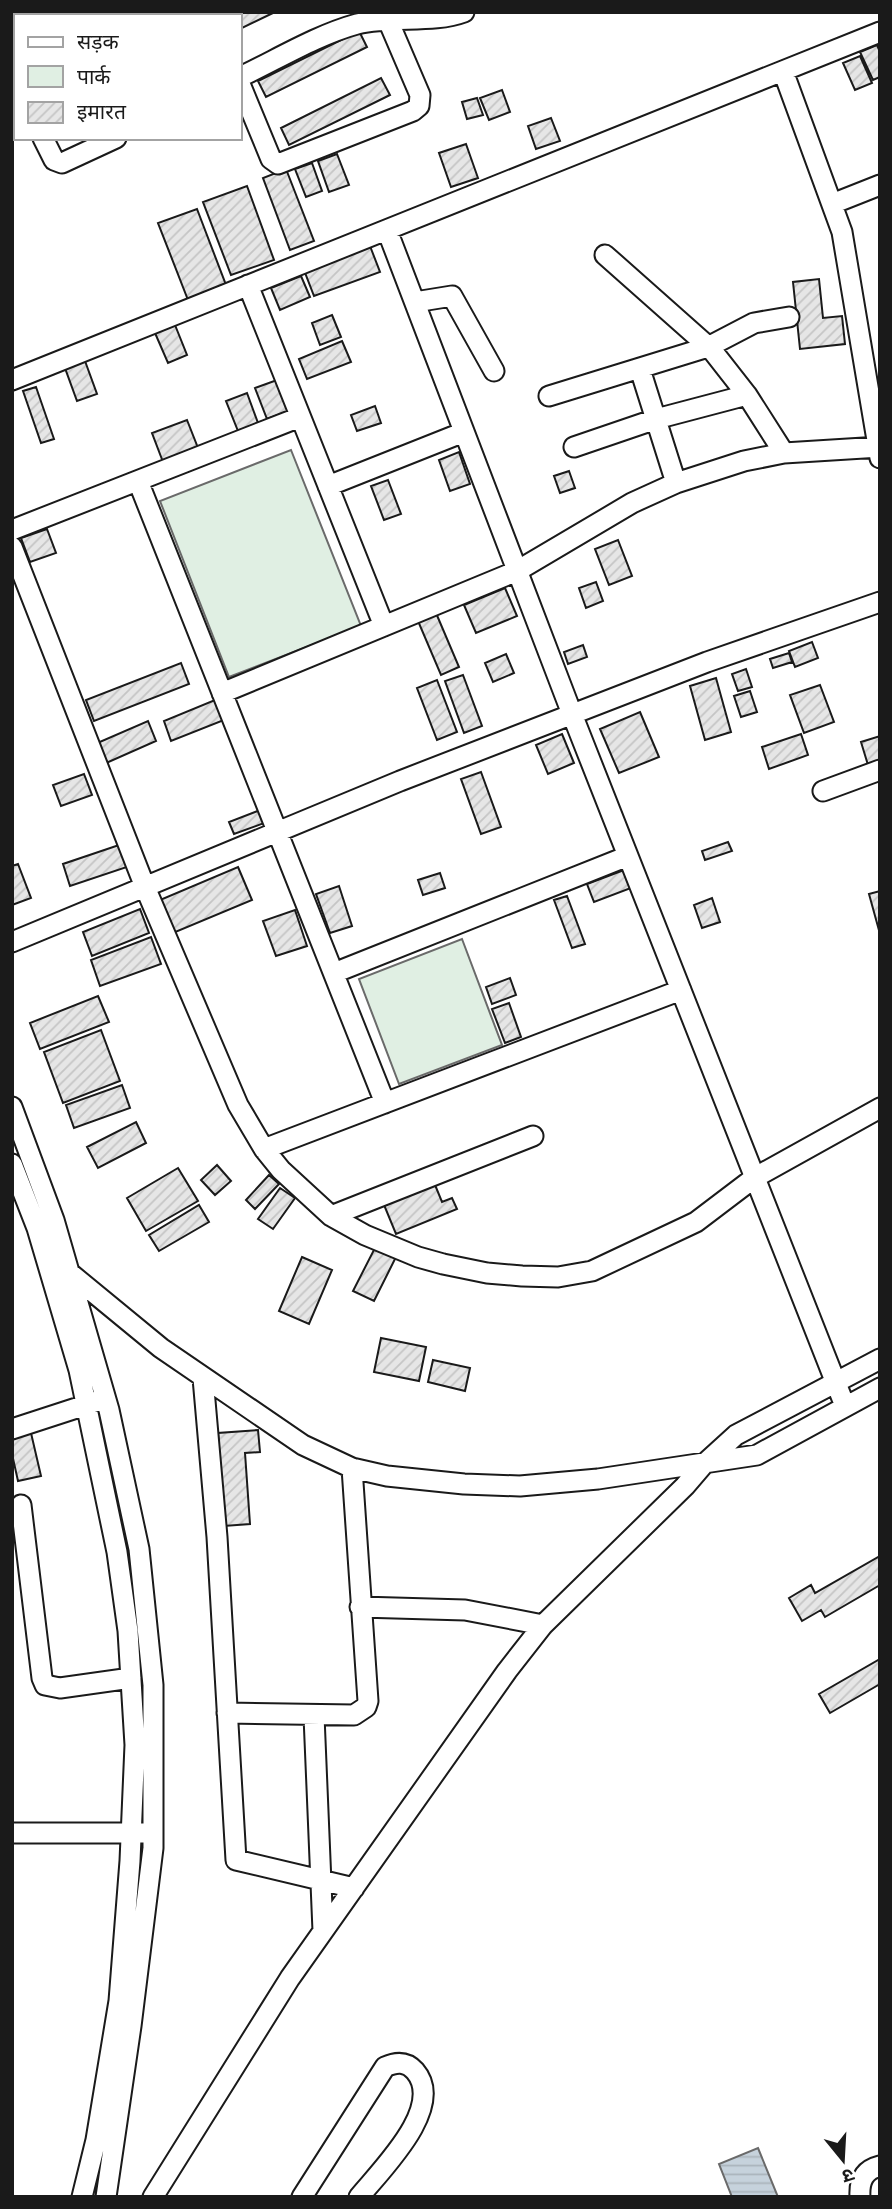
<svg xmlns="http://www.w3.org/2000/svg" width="892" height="2209" viewBox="0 0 892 2209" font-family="Rubik,'Noto Sans Devanagari',sans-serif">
<defs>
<pattern id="water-rules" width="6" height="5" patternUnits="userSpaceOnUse" patternTransform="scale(1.75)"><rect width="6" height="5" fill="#c6d2dc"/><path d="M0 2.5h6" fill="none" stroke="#aab4bc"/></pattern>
<pattern id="building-hatch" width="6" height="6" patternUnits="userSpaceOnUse" patternTransform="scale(1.75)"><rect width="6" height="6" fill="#e6e6e6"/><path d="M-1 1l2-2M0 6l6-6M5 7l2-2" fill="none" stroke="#c5c5c5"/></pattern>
</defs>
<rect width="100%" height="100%" fill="#fff"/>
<path fill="#e0efe3" stroke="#6a6a6a" stroke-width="2" d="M 291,450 L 361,626 L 229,677 L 160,501 Z
M 462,939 L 502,1045 L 399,1084 L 359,979 Z"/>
<path fill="url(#water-rules)" stroke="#6a6a6a" stroke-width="2" d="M 758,2148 L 778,2197 L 732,2197 L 719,2164 Z"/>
<path fill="url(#building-hatch)" stroke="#1a1a1a" stroke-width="2" d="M 105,12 L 138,12 L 139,16 L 98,16 Z
M 232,12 L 275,12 L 240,29 L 240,16 L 225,16 Z
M 359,31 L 367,47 L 266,97 L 258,81 Z
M 877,45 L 880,52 L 880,77 L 873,80 L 860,52 Z
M 860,56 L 872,83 L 855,90 L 843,63 Z
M 381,78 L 390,95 L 289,145 L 281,128 Z
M 502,90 L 510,112 L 489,120 L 480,98 Z
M 477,98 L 483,115 L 467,119 L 462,102 Z
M 551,118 L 560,141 L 536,149 L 528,126 Z
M 466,144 L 478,178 L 451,187 L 439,153 Z
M 337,154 L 349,185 L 329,192 L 318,161 Z
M 312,163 L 322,191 L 306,197 L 295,169 Z
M 286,169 L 314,241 L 290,250 L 263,178 Z
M 247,186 L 274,260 L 231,275 L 203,202 Z
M 197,209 L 226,285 L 188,300 L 158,223 Z
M 370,246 L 380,272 L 314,296 L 304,270 Z
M 301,276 L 310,297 L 280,310 L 271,288 Z
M 819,279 L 823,318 L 842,316 L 845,344 L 800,349 L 793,282 Z
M 332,315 L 341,337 L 320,345 L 312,323 Z
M 175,325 L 187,355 L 168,363 L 155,333 Z
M 342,341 L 351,362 L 307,379 L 299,359 Z
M 85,361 L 97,394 L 77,401 L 65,368 Z
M 277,380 L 289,411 L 267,419 L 255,388 Z
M 36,387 L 54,439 L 41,443 L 23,391 Z
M 247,393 L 258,423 L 238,431 L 226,401 Z
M 375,406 L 381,423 L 357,431 L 351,415 Z
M 187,420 L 198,448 L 163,462 L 152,433 Z
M 459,452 L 470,484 L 450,491 L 439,460 Z
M 569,471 L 575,488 L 560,493 L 554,476 Z
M 388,480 L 401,514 L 384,520 L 371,486 Z
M 47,529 L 56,553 L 30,562 L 21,538 Z
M 618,540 L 632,576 L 609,585 L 595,549 Z
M 596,582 L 603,601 L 586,608 L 579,588 Z
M 505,588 L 517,616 L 476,633 L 464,605 Z
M 436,613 L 459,667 L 441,675 L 418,621 Z
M 812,642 L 818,658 L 795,667 L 789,651 Z
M 583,645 L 587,657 L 568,664 L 564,652 Z
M 789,653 L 792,662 L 773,668 L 770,659 Z
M 506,654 L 514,673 L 493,682 L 485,663 Z
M 181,663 L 189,684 L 94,721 L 86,700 Z
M 746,669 L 752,687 L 738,691 L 732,674 Z
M 463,675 L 482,726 L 464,733 L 445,681 Z
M 716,678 L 731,732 L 705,740 L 690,686 Z
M 437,680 L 457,732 L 437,740 L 417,688 Z
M 820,685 L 834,722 L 804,733 L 790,695 Z
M 750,691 L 757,712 L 741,717 L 734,696 Z
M 215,700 L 224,720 L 171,741 L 164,721 Z
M 640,712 L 659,757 L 619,773 L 600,729 Z
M 148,721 L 156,741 L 104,764 L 95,744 Z
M 562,734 L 574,763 L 548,774 L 536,745 Z
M 801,734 L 808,755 L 769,769 L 762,747 Z
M 880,736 L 880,762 L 868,765 L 861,742 Z
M 481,772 L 501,827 L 481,834 L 461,779 Z
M 84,774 L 92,795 L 61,806 L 53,785 Z
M 263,809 L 267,822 L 234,834 L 229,822 Z
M 728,842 L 732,851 L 705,860 L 702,851 Z
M 119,845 L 127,867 L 70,886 L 63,864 Z
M 18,864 L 31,898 L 12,905 L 12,866 Z
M 238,867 L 252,900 L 173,933 L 160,900 Z
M 624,870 L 631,888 L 594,902 L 587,884 Z
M 440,873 L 445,888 L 423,895 L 418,880 Z
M 339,886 L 352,926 L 330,933 L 316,894 Z
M 880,891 L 880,934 L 869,894 Z
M 567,896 L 585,944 L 572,948 L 554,900 Z
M 712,898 L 720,922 L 702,928 L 694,905 Z
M 140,909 L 149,933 L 92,956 L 83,932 Z
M 295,910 L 307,946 L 276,956 L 263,921 Z
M 151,937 L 161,964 L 100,986 L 91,960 Z
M 510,978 L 516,995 L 492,1004 L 486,987 Z
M 98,996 L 109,1022 L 40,1049 L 30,1023 Z
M 509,1003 L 521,1037 L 505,1043 L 492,1009 Z
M 101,1030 L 120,1081 L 63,1103 L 44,1052 Z
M 122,1085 L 130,1108 L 74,1128 L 66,1105 Z
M 136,1122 L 146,1143 L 98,1168 L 87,1147 Z
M 217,1165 L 231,1181 L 215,1195 L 201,1180 Z
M 178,1168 L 198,1201 L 146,1231 L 127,1198 Z
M 269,1175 L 279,1184 L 255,1209 L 246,1200 Z
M 433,1180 L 442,1202 L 452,1198 L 457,1209 L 396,1234 L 382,1200 Z
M 280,1188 L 295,1198 L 273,1229 L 258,1219 Z
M 199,1205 L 209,1222 L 159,1251 L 149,1235 Z
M 378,1242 L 398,1253 L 374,1301 L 353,1291 Z
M 302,1257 L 332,1270 L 309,1324 L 279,1311 Z
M 381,1338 L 426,1347 L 419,1381 L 374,1372 Z
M 433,1360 L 470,1368 L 465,1391 L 428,1382 Z
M 258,1430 L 260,1452 L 245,1453 L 250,1524 L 224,1526 L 218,1433 Z
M 31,1433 L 41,1476 L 18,1481 L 12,1454 L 12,1437 Z
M 880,1556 L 880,1585 L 825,1617 L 821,1610 L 802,1621 L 789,1598 L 811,1585 L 815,1593 Z
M 880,1659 L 880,1684 L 830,1713 L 819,1694 Z"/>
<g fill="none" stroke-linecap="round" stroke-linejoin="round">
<g stroke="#1a1a1a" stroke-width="23">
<path id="minor" d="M 161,12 L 163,16
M 93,16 L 99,12
M 12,71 L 16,79
M 783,71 L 842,232 L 880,458
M 240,77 C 278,59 317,35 357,24 C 393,15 432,24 464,12
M 240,84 L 271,159 L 278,164 L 413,111 L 419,106 L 420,95 L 387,18
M 43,138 L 54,160 L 62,163 L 116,138
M 832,204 L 880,185
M 387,230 L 572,714 L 845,1406
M 605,255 L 711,349 L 747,395 L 784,453
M 248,285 L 384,626
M 415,302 L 452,296 L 494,371
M 640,369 L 676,483
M 12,380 L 880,32
M 549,396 L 708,347 L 754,323 L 789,317
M 574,447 L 656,419 L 747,395
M 138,481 L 385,1103
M 328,486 L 464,432
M 12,530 L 300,417
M 12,547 L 145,887 L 238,1105 L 264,1149 L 281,1170 L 331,1216 L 365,1235 L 418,1257 L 443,1264 L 487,1273 L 522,1276 L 558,1277 L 592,1271 L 696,1222 L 754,1178 L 880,1108
M 222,693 L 517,571 L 632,503 L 676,483 L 744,461 L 784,453 L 880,447
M 823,791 L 880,770
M 12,942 L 400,781 L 707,662 L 880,602
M 334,973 L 628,856
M 12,1107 L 54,1220 L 109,1410 L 139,1549 L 153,1685 L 153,1848 L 131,2026 L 106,2197
M 264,1149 L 681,990
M 12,1164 L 37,1228 L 79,1370 L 117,1552 L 128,1631 L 135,1745 L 130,1861 L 119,2001 L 96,2140 L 82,2197
M 331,1216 L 533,1136
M 71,1274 L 161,1348 L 303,1445 L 352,1468 L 387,1476 L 464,1484 L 520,1486 L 598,1479 L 757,1455 L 880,1388
M 203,1378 L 217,1537 L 236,1860 L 354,1888
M 12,1429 L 98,1401
M 21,1505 L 42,1678 L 45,1685 L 60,1688 L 131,1678
M 360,1607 L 465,1610 L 543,1625
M 227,1713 L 354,1715 L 366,1707 L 368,1701 L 352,1468
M 314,1716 L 323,1931
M 12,1833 L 144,1833
M 153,2197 L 290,1978 L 507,1671 L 543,1625 L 685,1486 L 703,1465 L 736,1435 L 880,1359
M 302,2197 L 385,2067 C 396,2062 406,2061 415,2071 C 446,2107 381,2170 359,2197
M 860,2197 C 859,2181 864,2170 880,2166"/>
</g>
<use href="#minor" stroke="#fff" stroke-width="19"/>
</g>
<rect width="892" height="2209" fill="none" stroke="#1a1a1a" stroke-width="28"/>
<rect x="14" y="14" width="228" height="126" fill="#ffffff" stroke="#a3a3a3" stroke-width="2"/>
<rect x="28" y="37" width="35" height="10" fill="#ffffff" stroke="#a3a3a3" stroke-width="2"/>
<text x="77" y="49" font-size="21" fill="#1a1a1a">सड़क</text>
<rect x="28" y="66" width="35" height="21" fill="#e0efe3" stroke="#a3a3a3" stroke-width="2"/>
<text x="77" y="84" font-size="21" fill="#1a1a1a">पार्क</text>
<rect x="28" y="102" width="35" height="21" fill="url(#building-hatch)" stroke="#a3a3a3" stroke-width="2"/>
<text x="77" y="119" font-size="21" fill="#1a1a1a">इमारत</text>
<g transform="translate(843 2160) rotate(162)" stroke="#ffffff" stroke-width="5" paint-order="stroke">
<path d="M0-5L12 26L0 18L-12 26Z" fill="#1a1a1a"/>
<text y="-10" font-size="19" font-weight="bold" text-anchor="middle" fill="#1a1a1a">उ</text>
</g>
</svg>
